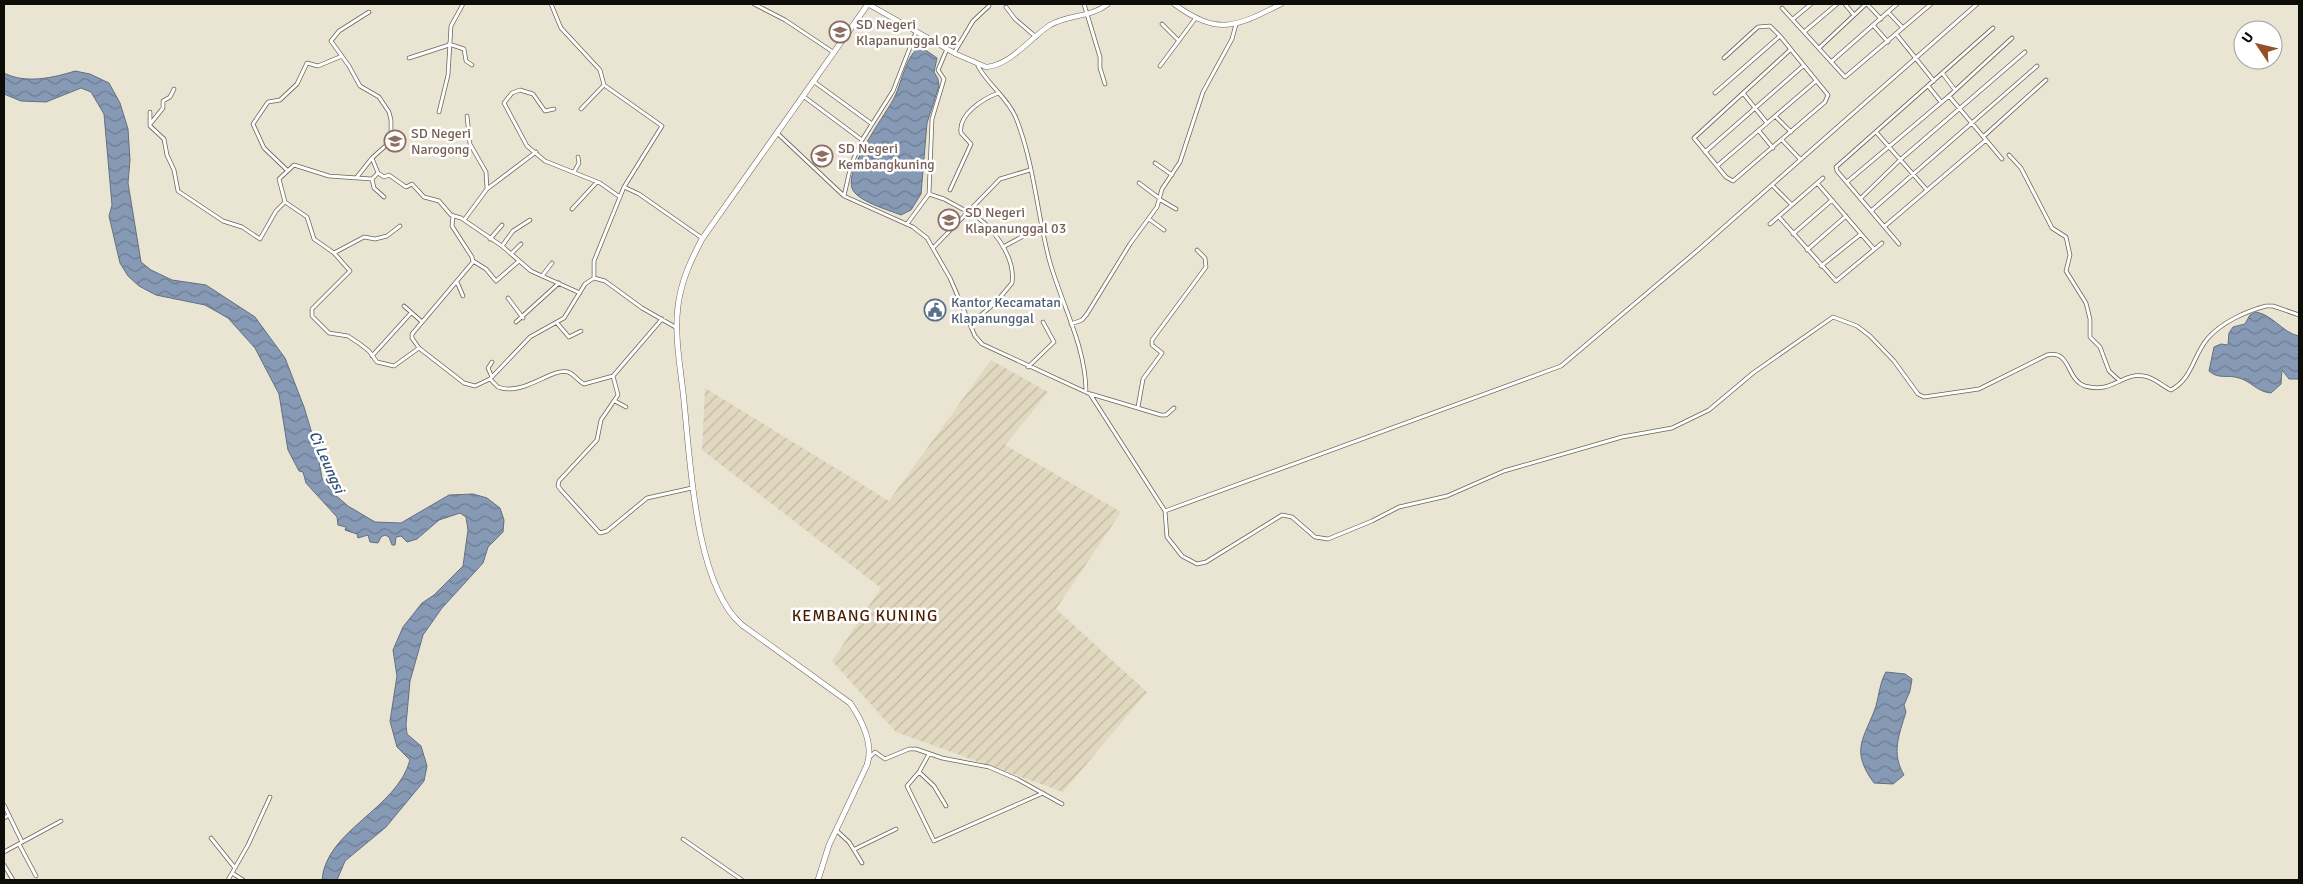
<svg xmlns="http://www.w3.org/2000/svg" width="2303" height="884" viewBox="0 0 2303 884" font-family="Signika,sans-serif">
<defs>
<pattern id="industrial-furrows" width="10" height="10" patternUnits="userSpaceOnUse" patternTransform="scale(1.25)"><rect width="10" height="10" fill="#e1d8c0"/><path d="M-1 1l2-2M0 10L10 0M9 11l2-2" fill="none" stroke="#c0b8a4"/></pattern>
<pattern id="water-waves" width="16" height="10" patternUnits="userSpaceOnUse" patternTransform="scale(1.25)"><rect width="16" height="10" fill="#879ab5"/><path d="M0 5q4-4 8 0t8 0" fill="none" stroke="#6d7c91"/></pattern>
</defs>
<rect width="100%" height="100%" fill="#eae4d3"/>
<path fill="url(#industrial-furrows)" d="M 991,360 L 1048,392 L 1005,445 L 1121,512 L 1056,609 L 1147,692 L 1063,792 L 896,732 L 832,661 L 881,588 L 702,450 L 705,388 L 889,501 Z"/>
<path fill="url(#water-waves)" stroke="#636f80" d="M 921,47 L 937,58 L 934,72 L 938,79 L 939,86 L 927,123 L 921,194 L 911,210 L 901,215 C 889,210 856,201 852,188 C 845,169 883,118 893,100 C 901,87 906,52 921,47 Z
M 75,71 L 90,74 L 109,83 L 120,103 L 128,129 L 130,160 L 128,183 L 141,262 L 151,270 L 172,280 L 206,285 L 255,317 L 285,358 L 304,407 L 317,450 L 322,478 L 333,493 L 348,506 L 375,522 L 401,523 L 449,495 L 473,494 L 487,498 L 500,508 L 504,520 L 503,532 L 488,547 L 483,563 L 442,608 L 423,635 L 410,681 L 406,725 L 407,734 L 421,746 L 427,766 L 424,781 L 386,827 L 345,861 L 337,880 L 322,880 C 326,830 397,809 410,760 L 397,747 L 390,721 L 397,676 L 393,650 L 403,627 L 422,603 L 434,595 L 463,566 L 468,530 L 466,517 L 460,513 L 439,520 L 417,539 L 407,542 L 401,536 L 396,537 L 395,545 L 392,545 L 389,537 L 385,535 L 381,537 L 378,543 L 370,542 L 368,535 L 358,538 L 357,534 L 345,530 L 346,527 L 338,525 L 337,517 L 306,483 L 303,472 L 299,471 L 288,450 L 279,394 L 255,348 L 228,318 L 205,305 L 156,295 L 139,286 L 128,276 L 120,263 L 109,216 L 112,205 L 104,114 L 91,92 L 81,88 L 46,102 L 21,101 L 4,94 L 4,73 C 25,84 53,78 75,71 Z
M 2256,312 C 2273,315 2283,333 2299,336 L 2299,379 L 2289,379 L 2282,370 L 2281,384 L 2271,393 C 2257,392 2251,381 2239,378 C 2227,374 2219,380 2209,371 L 2214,347 L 2221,344 L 2228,345 L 2229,333 L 2233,327 L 2245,324 L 2250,315 Z
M 1886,672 L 1905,674 L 1912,679 L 1910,691 L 1904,705 L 1906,712 C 1899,735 1891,753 1904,775 L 1893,784 L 1874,783 C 1849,749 1865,738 1876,706 C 1879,695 1880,682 1886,672 Z"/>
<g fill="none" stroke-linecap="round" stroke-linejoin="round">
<g stroke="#6b6557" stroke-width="4.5">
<path id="street" d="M 551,4 L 561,28 L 600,70 L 604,85 L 662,126 L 624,187 L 594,261 L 594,278
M 754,4 L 785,20 L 833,52
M 1084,4 L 1100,57 L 1100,68 L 1105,84
M 1845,4 L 1854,15
M 1867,4 L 1881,19
M 1006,7 L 1015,19 L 1036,37
M 1782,8 L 1845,77 L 1931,4
M 1888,12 L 1903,28
M 1793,19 L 1811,4
M 1162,24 L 1179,41
M 1873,25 L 1888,42
M 1804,32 L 1837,4
M 1897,35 L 1934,81
M 449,44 L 464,49 L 466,61 L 472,65
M 1819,48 L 1866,4
M 954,53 L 973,21 L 989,6
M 409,58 L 449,45
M 1724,58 L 1758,27 L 1770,26 L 1780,36 L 1828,95 L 1825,102 L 1733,181 L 1726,177 L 1694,138 L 1790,50
M 1831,62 L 1897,4
M 978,66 C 988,85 1008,98 1016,118 C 1034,163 1037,213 1049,259 C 1061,303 1085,344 1086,390
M 1160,66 L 1195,19
M 1943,74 L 1955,90
M 813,81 L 872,124
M 1929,87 L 1941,102
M 1715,93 L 1780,36
M 1743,93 L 1767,123
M 803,96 L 862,140
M 1949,96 L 2002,159
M 554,109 L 545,111 L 533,94 L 520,90 L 512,93 L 504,103 L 527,146 L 545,161 L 600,183 L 620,197
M 581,109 L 604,85
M 150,112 L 150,126 L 164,139 L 167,155 L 174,170 L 178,191 L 223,221 L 242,227 L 260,239 L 276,211 L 285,202 L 307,217 L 314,239 L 334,253 L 350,271 L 312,309 L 312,316 L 329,333 L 348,336 L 360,344 L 369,351 L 377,362 L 394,366 L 419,348 L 464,383 L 475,386 L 490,379 L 530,337 L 564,318 L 585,284 L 594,278 L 605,281 L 642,308 L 677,328
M 439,112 L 448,75 L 451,26 L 463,4
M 1776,117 L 1791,132
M 151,123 L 163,108 L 163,101 L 170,97 L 174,89
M 1759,131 L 1773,148
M 1876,132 L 1926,189
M 777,133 L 844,196 L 913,227 L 927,238 L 950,278 L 975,336 L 982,344 L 1090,394 L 1165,511 L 1167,537 L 1182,556 L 1197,564 L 1206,562 L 1282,515 L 1292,517 L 1315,537 L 1328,539 L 1372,521 L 1399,507 L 1447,496 L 1504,471 L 1622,437 L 1672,428 L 1709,410 L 1753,373 L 1833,317 L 1857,326 L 1870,336 L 1894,361 L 1918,394 L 1924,397 L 1979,389 L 2047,355 C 2071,349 2066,380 2085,386 C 2113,394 2122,372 2144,376 C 2154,377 2162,386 2171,390 C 2193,378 2193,355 2208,338 C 2222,322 2247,311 2266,306 L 2273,306 L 2299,315
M 1984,136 L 2046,80
M 1782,140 L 1800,159
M 1705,152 L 1803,66
M 2009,155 L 2021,168 L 2052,228 L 2066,237 L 2070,255 L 2066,271 L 2086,303 L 2090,319 L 2090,337 L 2100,347 L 2109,371 L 2120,381
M 1155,163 L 1172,175
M 1717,166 L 1816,81
M 287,170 L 264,148 L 253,124 L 268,102 L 280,100 L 297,84 L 307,63 L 318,66 L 342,56
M 574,172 L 579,163 L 578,157
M 378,173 L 384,177 L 389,175 L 406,187 L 412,184 L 424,197 L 439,201 L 451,215 L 461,218 L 502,246 L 531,271 L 580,293
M 357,177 L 372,158
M 372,179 L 374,188 L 384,197
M 1847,182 L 1949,96 L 2012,38
M 1139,183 L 1159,198
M 1818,184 L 1874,249
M 1772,185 L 1792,205
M 624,187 L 639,194 L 702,238
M 487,189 L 536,152
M 950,190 L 971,144 L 961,133 C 958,114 983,99 998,93
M 929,194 L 944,199 L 968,212 L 1000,179 L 1030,170
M 844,196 L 851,165 L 862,140 L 893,91 L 916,32
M 1861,198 L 1900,160 L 2025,52
M 1159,199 L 1176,209
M 285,202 L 279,179 L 294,165 L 329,176 L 372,179 L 378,173 L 372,158 L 391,141 L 391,120 L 389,112 L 379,97 L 360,86 L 349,66 L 331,41 L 339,31 L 369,12
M 572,209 L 597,182
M 1871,211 L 2037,66
M 1779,217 L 1836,281 L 1882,243
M 1149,219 L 1164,230
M 464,220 L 487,189 L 486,172 L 470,144 L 467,116
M 907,224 L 929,194 L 932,119 L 944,79 L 938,70 L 947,49
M 1770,224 L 1823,178
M 1885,226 L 1986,140
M 1793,234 L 1832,200
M 490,239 L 502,225
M 1899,244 L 1837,171 L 1836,167 L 1993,28
M 502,246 L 513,231 L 530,220
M 1003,247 L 1042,226
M 933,248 L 968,212 C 990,222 1016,256 1012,283 L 997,301 L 971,324
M 1807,250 L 1846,216
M 334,253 L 364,237 L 375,239 L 387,236 L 400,226
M 511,254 L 521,244
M 473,261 L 486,269 L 496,281 L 519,261
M 1821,266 L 1861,234
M 542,276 L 552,263
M 457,282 L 463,296
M 508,298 L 523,318
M 404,306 L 421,321
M 516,322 L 559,283
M 557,323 L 569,337 L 581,331
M 1071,324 L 1082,320 L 1087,314 L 1130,244 L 1157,207 L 1162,189 L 1180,162 L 1203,92 L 1232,39 L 1236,24
M 419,348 L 412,338 L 412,334 L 473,262 L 472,257 L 452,226 L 453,216
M 372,356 L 411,313
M 1028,367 L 1054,342 L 1043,322
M 613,376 L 618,395 L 601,420 L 597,440 L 559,481 L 558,486 L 561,490 L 600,533 L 607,531 L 647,498 L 692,488
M 492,377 L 488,368 L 492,362
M 490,379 L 498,387 C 523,397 552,367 568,372 C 574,374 578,381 584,384 L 613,376 L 662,319
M 1091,394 L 1161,415 L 1166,415 L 1174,408
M 615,401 L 626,407
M 1138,407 L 1143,379 L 1162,353 L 1152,345 L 1152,340 L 1206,267 L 1205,258 L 1197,250
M 1165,511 L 1561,366 L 1698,250 L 1977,4
M 929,754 L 919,772 L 907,786 L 934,841 L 1043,793
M 869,758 L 875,752 L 885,759 L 909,749 L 916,749 L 942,758 L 989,767 L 1017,779 L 1062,804
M 919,772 L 934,786 L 946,806
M 4,805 L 22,842
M 4,818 L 9,815
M 837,831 L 849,842 L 862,863
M 211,838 L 235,868
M 683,839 L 742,880
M 19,844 L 36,876
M 855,849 L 896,829
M 4,852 L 61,821
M 4,865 L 13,880
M 232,873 L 243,880
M 228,880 L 248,845 L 270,797"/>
</g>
<g stroke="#6b6557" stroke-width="5.5">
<path id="secondary" d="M 868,4 L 956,54 L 986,67 C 1011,65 1030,38 1050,25 C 1069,14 1090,18 1108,4
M 1174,4 C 1218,36 1236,27 1281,4"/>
</g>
<g stroke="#6b6557" stroke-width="6">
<path id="primary" d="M 818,880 L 829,845 L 867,765 C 874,745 862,720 850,703 L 742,625 C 695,585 690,459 684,401 C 681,370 674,337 678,306 C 681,281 691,260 702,239 L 868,4"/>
</g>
<use href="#street" stroke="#fff" stroke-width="3"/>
<use href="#secondary" stroke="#fff" stroke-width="4.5"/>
<use href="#primary" stroke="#fff" stroke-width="5"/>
</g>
<defs>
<g id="school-ring" transform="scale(1.125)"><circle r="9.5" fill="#fff" stroke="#8d6e63" stroke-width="1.5"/><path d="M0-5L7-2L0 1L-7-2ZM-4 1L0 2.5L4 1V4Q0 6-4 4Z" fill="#8d6e63"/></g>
<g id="civic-ring" transform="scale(1.125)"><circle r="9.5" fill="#fff" stroke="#5c6f8a" stroke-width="1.5"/><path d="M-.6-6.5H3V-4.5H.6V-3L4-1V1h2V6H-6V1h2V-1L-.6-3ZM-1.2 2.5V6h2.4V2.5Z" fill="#5c6f8a"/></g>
</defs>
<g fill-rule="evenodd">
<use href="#school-ring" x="840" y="32"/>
<use href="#school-ring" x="395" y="141"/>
<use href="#school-ring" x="822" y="156"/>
<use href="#school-ring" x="949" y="220"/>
<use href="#civic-ring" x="935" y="310"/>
</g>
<g text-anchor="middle" stroke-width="5" stroke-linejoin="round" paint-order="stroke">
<g font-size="14" fill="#785e54" stroke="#fff" text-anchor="start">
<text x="856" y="29">SD Negeri<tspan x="856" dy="16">Klapanunggal 02</tspan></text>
<text x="411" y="138">SD Negeri<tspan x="411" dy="16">Narogong</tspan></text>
<text x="838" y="153">SD Negeri<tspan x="838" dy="16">Kembangkuning</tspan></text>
<text x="965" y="217">SD Negeri<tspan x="965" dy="16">Klapanunggal 03</tspan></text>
</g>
<g font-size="14" fill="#4e5e75" stroke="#fff" text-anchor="start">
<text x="951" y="307">Kantor Kecamatan<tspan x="951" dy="16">Klapanunggal</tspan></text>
</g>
<g font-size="15" font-style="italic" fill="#345179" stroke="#fff">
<text transform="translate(327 462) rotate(66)" y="5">Ci Leungsi</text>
</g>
<g font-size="16" letter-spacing="1" fill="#4b1d00" stroke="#fff">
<text x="865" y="621">KEMBANG KUNING</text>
</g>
</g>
<rect width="2303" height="884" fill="none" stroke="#0e0c06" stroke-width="10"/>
<g transform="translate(2258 45) rotate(305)"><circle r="24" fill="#ffffff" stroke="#9f9e9b"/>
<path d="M0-4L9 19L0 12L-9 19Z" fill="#955027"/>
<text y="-8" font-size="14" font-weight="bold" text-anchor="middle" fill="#0e0c06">U</text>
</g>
</svg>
